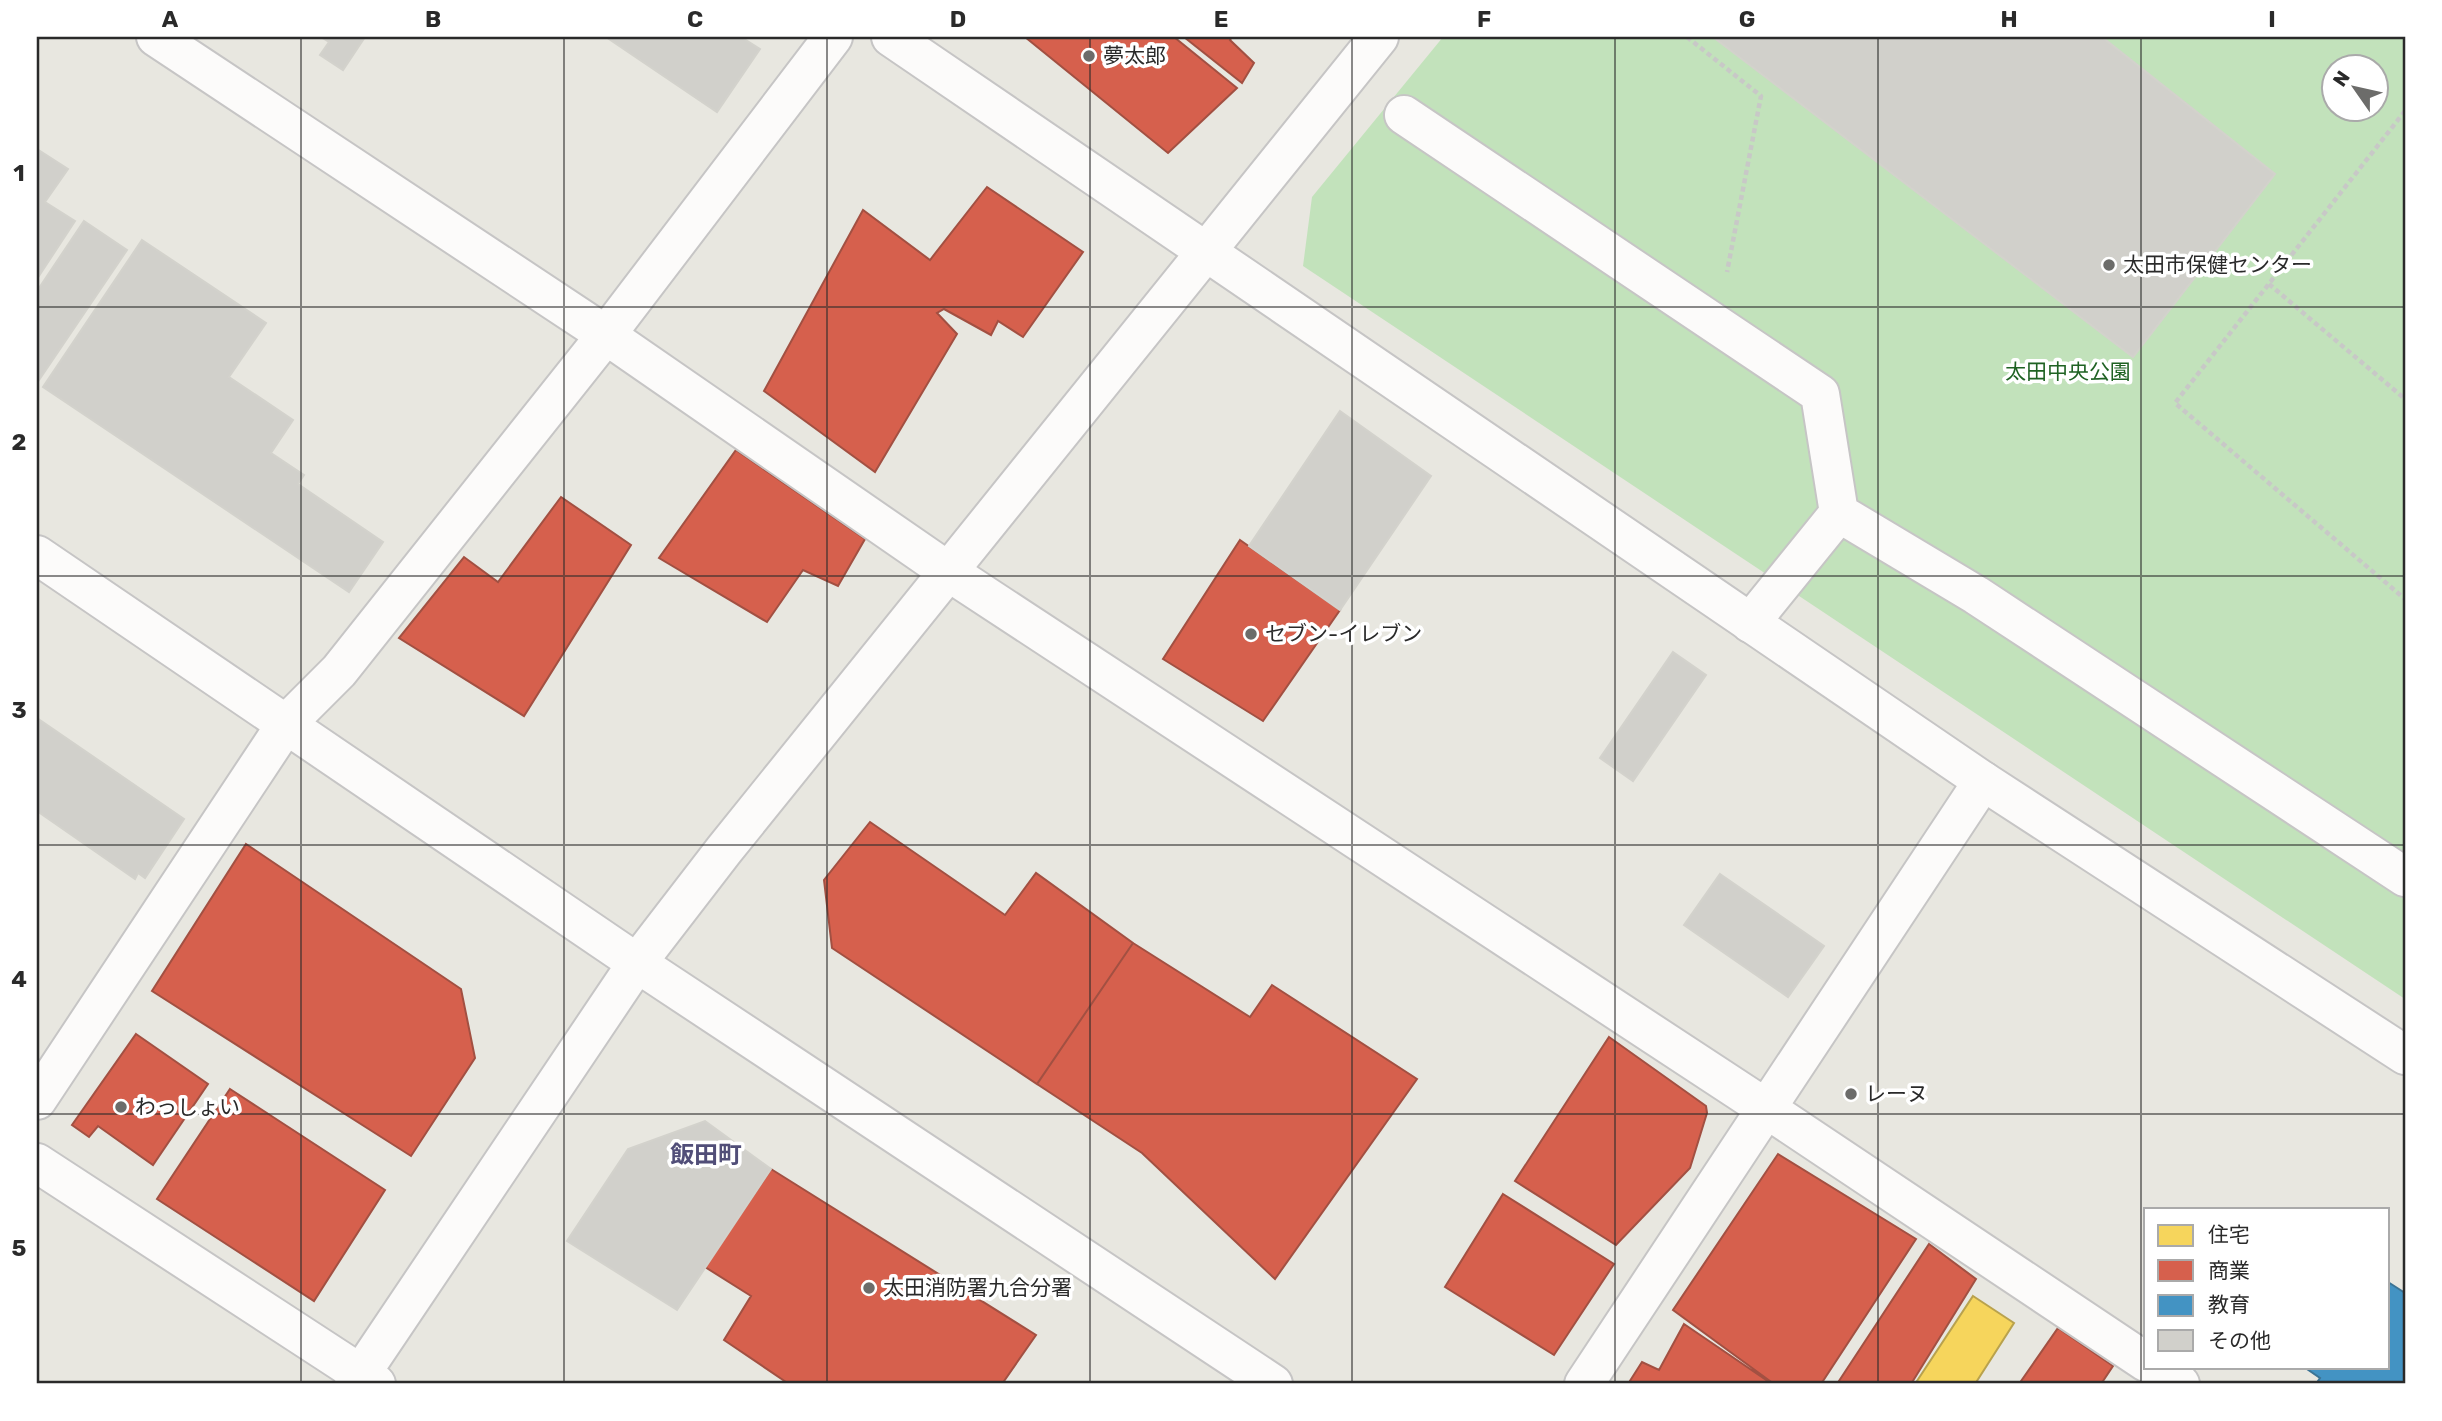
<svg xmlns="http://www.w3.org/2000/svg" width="2442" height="1421" viewBox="0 0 2442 1421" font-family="Rubik,'Noto Sans JP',sans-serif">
<rect width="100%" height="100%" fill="#e8e7e0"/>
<path fill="#c2e2bb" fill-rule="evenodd" d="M 1443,37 L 2405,37 L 2405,999 L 1303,266 L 1312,197 ZM 2334,66 L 2376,66 L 2376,108 L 2334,108 Z"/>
<path fill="#f6d55c" stroke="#b9a24d" stroke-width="2" d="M 1973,1296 L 2014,1323 L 1975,1384 L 1915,1384 Z"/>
<path fill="#d6604d" stroke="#a25042" stroke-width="2" d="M 1025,37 L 1174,37 L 1237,88 L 1168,153 Z
M 1184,37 L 1232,37 L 1230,40 L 1254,63 L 1242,83 Z
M 987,187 L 1083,252 L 1023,337 L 998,321 L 991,335 L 944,309 L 937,313 L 957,334 L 875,472 L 764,391 L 863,210 L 930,260 Z
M 736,450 L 865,539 L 838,586 L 803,570 L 767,622 L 659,558 Z
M 561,497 L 631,545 L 524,716 L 399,638 L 464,557 L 498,582 Z
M 1240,540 L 1340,610 L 1263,721 L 1163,659 Z
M 870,822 L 1005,915 L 1036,873 L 1133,943 L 1037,1084 L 832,948 L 824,880 Z
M 246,844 L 461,989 L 475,1058 L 411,1156 L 152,991 Z
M 1133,943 L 1250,1017 L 1272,985 L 1417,1079 L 1275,1279 L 1142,1153 L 1037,1084 Z
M 136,1034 L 208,1084 L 153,1165 L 98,1126 L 89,1137 L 72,1125 Z
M 1609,1037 L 1706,1106 L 1707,1113 L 1690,1168 L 1616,1245 L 1515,1181 Z
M 230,1089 L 385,1190 L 314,1301 L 157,1199 Z
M 1778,1154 L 1916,1239 L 1821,1384 L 1774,1384 L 1673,1310 Z
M 771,1169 L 1036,1335 L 1002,1384 L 789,1384 L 724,1340 L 751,1296 L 705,1267 Z
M 1503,1194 L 1614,1264 L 1554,1355 L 1445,1287 Z
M 1929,1244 L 1976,1279 L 1911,1384 L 1837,1384 Z
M 1684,1324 L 1772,1384 L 1628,1384 L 1642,1362 L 1659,1370 Z
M 2058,1328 L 2113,1366 L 2101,1384 L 2019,1384 Z"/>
<path fill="#4393c3" stroke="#3c7495" stroke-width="2" d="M 2388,1282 L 2405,1293 L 2405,1384 L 2316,1384 L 2320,1378 L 2304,1367 L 2388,1367 Z"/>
<path fill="#d1d0cb" stroke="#d3d2cc" stroke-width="2" d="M 321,37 L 365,37 L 343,70 L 320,55 L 329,42 Z
M 606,37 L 741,37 L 760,49 L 717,112 Z
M 1713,37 L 2102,37 L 2275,174 L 2133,357 Z
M 37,149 L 68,169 L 45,202 L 75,221 L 37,279 Z
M 84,221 L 127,250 L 37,383 L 37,291 Z
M 142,240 L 266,323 L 229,377 L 293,420 L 271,453 L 304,475 L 298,484 L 383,542 L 349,592 L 43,387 Z
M 1340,411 L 1431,476 L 1340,610 L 1249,546 Z
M 1673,652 L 1706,675 L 1633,781 L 1600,758 Z
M 37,718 L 184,819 L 145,878 L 138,873 L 135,879 L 37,811 Z
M 1720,874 L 1824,946 L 1788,997 L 1684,925 Z
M 705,1121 L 771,1169 L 677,1310 L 567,1241 L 628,1149 Z"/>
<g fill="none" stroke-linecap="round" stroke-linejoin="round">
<g stroke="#c6c5c5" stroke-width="42">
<path id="pedestrian" d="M 1404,115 L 1820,394 L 1839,513
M 1750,623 L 1839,513 L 1976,595 L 2405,877"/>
</g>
<g stroke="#c6c5c5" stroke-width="42">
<path id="minor" d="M 156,37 L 606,335 L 949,572 L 1767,1109 L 2146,1362
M 37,1100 L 286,724 L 339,671 L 606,335 L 833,37
M 37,1163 L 376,1384
M 2154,1367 L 2180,1384
M 1584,1384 L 1983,781"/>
</g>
<g stroke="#c6c5c5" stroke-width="42">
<path id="tertiary" d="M 891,37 L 1983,781 L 2405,1055
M 37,555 L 637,963 L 1273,1384
M 354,1384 L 637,963 L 724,850 L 1379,37"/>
</g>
<path stroke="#c8c8c7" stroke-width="4.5" stroke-dasharray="5 3.5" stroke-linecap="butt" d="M 1687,37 L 1761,96 L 1727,272
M 2405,111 L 2175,403 L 2405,599
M 2269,284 L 2405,399"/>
<use href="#pedestrian" stroke="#fcfbfa" stroke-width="38"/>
<use href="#minor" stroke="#fcfbfa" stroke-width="38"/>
<use href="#tertiary" stroke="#fcfbfa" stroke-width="38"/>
</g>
<path fill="none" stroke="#2a2a2a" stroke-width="2" stroke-opacity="0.55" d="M 301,37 L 301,1384M 564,37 L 564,1384M 827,37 L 827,1384M 1090,37 L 1090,1384M 1352,37 L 1352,1384M 1615,37 L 1615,1384M 1878,37 L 1878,1384M 2141,37 L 2141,1384M 37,307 L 2405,307M 37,576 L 2405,576M 37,845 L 2405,845M 37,1114 L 2405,1114"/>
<g fill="#6c6c6a" stroke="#fff" stroke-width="2.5">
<circle cx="1089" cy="56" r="7"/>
<circle cx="2109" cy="265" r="7"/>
<circle cx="1251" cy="634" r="7"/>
<circle cx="1851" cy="1094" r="7"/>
<circle cx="121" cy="1107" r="7"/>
<circle cx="869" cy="1288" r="7"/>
</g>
<g text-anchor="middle" stroke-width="7" stroke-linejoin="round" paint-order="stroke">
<g font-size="21" fill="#2a2a2a" stroke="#fff" text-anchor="start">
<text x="1103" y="63">夢太郎</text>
<text x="2123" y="272">太田市保健センター</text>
<text x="1265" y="641">セブン-イレブン</text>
<text x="1865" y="1101">レーヌ</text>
<text x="135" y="1114">わっしょい</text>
<text x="883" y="1295">太田消防署九合分署</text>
</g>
<g font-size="21" fill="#1f6223" stroke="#fff">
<text x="2068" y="379">太田中央公園</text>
</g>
<g font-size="24" font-weight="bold" fill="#514e78" stroke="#fff">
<text x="706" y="1163">飯田町</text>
</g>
</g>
<rect width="2442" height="1421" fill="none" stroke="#ffffff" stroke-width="77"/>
<rect x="2144" y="1208" width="245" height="161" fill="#ffffff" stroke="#aaaaaa" stroke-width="2"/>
<rect x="2158" y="1225" width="35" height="21" fill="#f6d55c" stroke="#aaaaaa" stroke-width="2"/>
<text x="2208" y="1242" font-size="21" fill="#2a2a2a">住宅</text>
<rect x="2158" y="1260" width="35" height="21" fill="#d6604d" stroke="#aaaaaa" stroke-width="2"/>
<text x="2208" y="1278" font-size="21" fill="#2a2a2a">商業</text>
<rect x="2158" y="1295" width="35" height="21" fill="#4393c3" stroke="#aaaaaa" stroke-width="2"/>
<text x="2208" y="1312" font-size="21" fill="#2a2a2a">教育</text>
<rect x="2158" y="1330" width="35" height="21" fill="#d1d0cb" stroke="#aaaaaa" stroke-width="2"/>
<text x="2208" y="1348" font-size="21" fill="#2a2a2a">その他</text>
<g transform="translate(2355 88) rotate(304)"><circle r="33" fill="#ffffff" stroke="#aaaaaa" stroke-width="2"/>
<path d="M0-5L12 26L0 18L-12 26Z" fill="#6c6c6a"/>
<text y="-10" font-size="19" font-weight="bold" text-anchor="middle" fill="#2a2a2a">N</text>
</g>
<rect x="38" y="38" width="2366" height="1344" fill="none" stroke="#2a2a2a" stroke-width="2.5"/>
<g font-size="23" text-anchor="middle" font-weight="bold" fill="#2a2a2a">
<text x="170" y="27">A</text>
<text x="433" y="27">B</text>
<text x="695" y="27">C</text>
<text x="958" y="27">D</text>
<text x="1221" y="27">E</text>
<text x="1484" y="27">F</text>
<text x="1747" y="27">G</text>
<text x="2009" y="27">H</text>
<text x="2272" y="27">I</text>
<text x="19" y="181">1</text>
<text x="19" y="450">2</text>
<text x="19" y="718">3</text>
<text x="19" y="987">4</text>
<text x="19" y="1256">5</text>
</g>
</svg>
